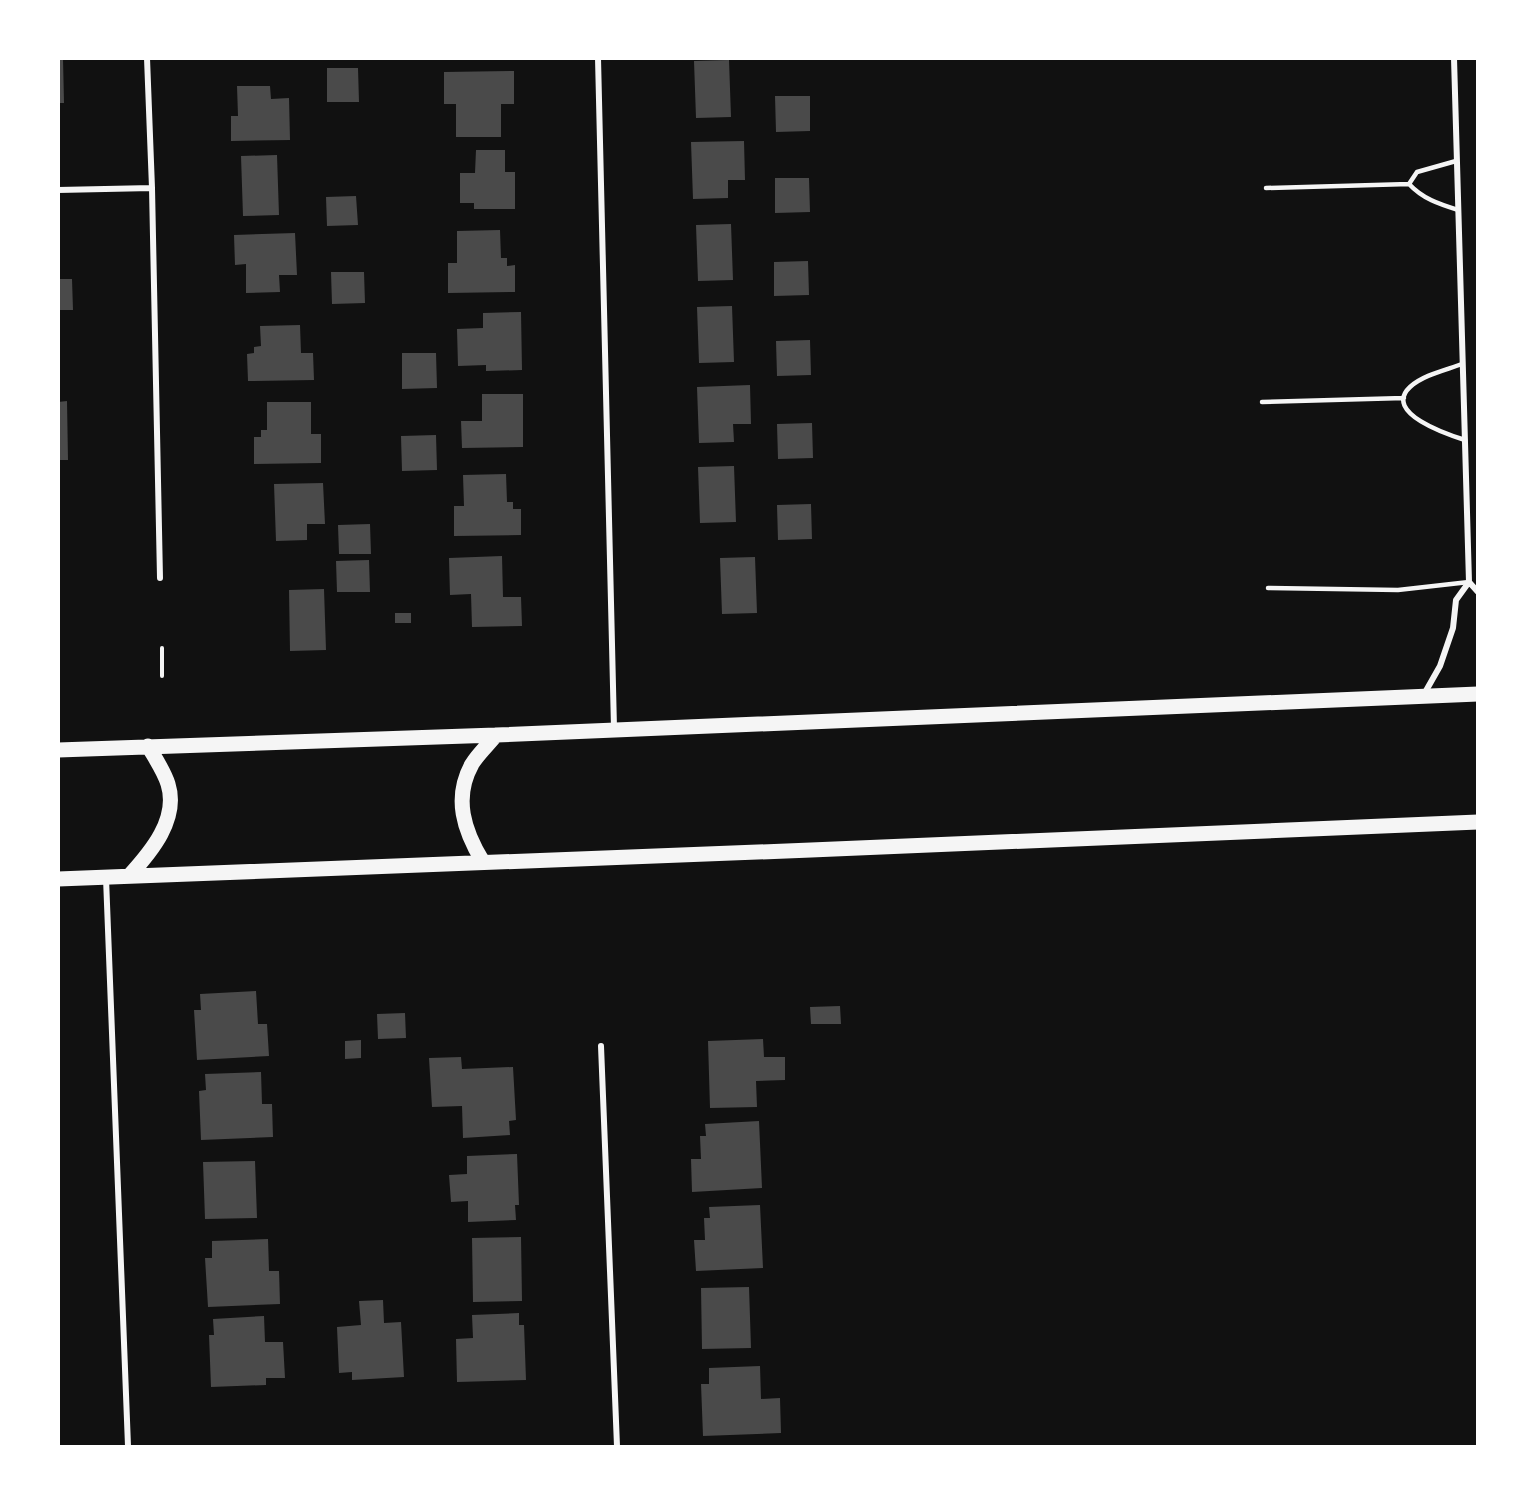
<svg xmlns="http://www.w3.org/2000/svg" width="1536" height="1505" viewBox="0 0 1536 1505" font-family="Manrope,sans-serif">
<rect width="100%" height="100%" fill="#111"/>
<path fill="#4a4a4a" d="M 58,58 L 63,58 L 64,103 L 58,103 Z
M 729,60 L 731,117 L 696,118 L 694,61 Z
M 327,68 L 358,68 L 359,102 L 327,102 Z
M 514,71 L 514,104 L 501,104 L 501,137 L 456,137 L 456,104 L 444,104 L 444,72 Z
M 237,86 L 270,86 L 271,99 L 289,98 L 290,140 L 231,141 L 231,116 L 238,116 Z
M 775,96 L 810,96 L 810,131 L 776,132 Z
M 744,141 L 745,180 L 728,180 L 728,198 L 693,199 L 691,142 Z
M 476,150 L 505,150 L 505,172 L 515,172 L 515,209 L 474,209 L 474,203 L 460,203 L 460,173 L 475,173 Z
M 277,155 L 279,215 L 243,216 L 241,156 Z
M 775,178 L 809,178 L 810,212 L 775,213 Z
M 356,196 L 358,225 L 327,226 L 326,197 Z
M 731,224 L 733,280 L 698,281 L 696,225 Z
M 500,230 L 501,258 L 507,258 L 507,266 L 515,265 L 515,292 L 448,293 L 448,263 L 457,263 L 457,231 Z
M 295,233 L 297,275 L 279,275 L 280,292 L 246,293 L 246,264 L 235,265 L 234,235 Z
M 808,261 L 809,295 L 774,296 L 774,262 Z
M 331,272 L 364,272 L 365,303 L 332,304 Z
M 58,279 L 72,279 L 73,310 L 58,310 Z
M 732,306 L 734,362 L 699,363 L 697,307 Z
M 521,312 L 522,370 L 486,371 L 486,365 L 458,366 L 457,329 L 483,328 L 483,313 Z
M 300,325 L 301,353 L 313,353 L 314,380 L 248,381 L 247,354 L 254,353 L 254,347 L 261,346 L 260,326 Z
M 810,340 L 811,375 L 777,376 L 776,341 Z
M 402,353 L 436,353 L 437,388 L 402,389 Z
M 750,385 L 751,424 L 733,424 L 734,442 L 699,443 L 697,387 Z
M 482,394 L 523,394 L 523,447 L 462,448 L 461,421 L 482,421 Z
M 67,401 L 68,460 L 58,460 L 58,402 Z
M 267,402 L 311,402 L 311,434 L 321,434 L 321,463 L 254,464 L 254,437 L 261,437 L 261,430 L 267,430 Z
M 812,423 L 813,458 L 778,459 L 777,424 Z
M 436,435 L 437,470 L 402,471 L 401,436 Z
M 734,466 L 736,522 L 700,523 L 698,467 Z
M 506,474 L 507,502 L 513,502 L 513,509 L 521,509 L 521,535 L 454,536 L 454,506 L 464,506 L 463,475 Z
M 323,483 L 325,524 L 307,524 L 307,540 L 276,541 L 274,484 Z
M 811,504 L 812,539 L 778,540 L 777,505 Z
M 370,524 L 371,554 L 339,554 L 338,525 Z
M 502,556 L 503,597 L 521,597 L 522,626 L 472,627 L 471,594 L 450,595 L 449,558 Z
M 755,557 L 757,613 L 722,614 L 720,558 Z
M 369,560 L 370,592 L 337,592 L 336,561 Z
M 324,589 L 326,650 L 290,651 L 289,590 Z
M 395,613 L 411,613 L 411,623 L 395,623 Z
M 256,991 L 258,1024 L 267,1024 L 269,1056 L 197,1060 L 194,1010 L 201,1010 L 200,994 Z
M 840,1006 L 841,1024 L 811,1024 L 810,1007 Z
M 405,1013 L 406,1038 L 378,1039 L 377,1014 Z
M 763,1039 L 764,1057 L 785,1057 L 785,1080 L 756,1081 L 757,1107 L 710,1108 L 708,1041 Z
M 361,1040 L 361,1058 L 345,1059 L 345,1041 Z
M 461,1057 L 462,1069 L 513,1067 L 516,1120 L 509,1121 L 510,1135 L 463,1138 L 462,1106 L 432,1107 L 429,1058 Z
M 261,1072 L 262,1104 L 272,1104 L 273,1137 L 201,1140 L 199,1091 L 206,1090 L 205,1074 Z
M 759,1121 L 762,1188 L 692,1192 L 691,1159 L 701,1159 L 700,1136 L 706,1136 L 705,1124 Z
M 517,1154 L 519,1205 L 515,1205 L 516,1220 L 468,1222 L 468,1201 L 451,1202 L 449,1175 L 467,1174 L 467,1156 Z
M 255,1161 L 257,1218 L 205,1219 L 203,1162 Z
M 760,1205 L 763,1268 L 696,1271 L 694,1240 L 705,1240 L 704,1218 L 710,1218 L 709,1207 Z
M 521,1237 L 522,1301 L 473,1302 L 472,1238 Z
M 268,1239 L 269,1271 L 279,1271 L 280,1304 L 208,1307 L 205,1258 L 212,1258 L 212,1241 Z
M 749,1287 L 751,1348 L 702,1349 L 701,1288 Z
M 383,1300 L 384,1323 L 401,1322 L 404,1377 L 352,1380 L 352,1372 L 339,1373 L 337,1327 L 361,1325 L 359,1301 Z
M 519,1313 L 519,1325 L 524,1325 L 526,1380 L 457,1382 L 456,1339 L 473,1338 L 472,1315 Z
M 264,1316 L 265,1342 L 283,1342 L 285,1378 L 266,1378 L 266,1385 L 211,1387 L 209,1335 L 214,1335 L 213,1319 Z
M 760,1366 L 761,1399 L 780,1398 L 781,1433 L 703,1436 L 701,1384 L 709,1384 L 709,1368 Z"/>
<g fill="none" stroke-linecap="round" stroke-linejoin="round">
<path stroke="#f5f5f5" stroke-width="4" d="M 162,648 L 162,676"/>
<path stroke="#f5f5f5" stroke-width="4.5" d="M 1456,161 L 1417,172 L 1409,184 C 1423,199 1439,204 1458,210
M 1266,188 L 1409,184
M 1462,364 C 1446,370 1423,375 1410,387 C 1382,413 1449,435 1465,440
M 1262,402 L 1404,398
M 1268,588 L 1398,590 L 1469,582"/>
<path stroke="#f5f5f5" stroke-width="6" d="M 147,58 L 152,188 L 160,578
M 598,58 L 614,728
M 1454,58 L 1469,582
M 58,190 L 152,188
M 1423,696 L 1440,666 L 1453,628 L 1456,600 L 1469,582 L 1478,592
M 106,878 L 128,1446
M 601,1046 L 617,1446"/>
<path stroke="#f5f5f5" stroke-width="15" d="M 58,750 L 496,735 L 1478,694
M 483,862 C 464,831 453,798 472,764 C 478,754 489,744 496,735
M 129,876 C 151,852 179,819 168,784 C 164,771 155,758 148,746
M 58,879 L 811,850 L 1478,822"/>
</g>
<rect width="1536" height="1505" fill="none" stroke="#ffffff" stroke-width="120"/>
</svg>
